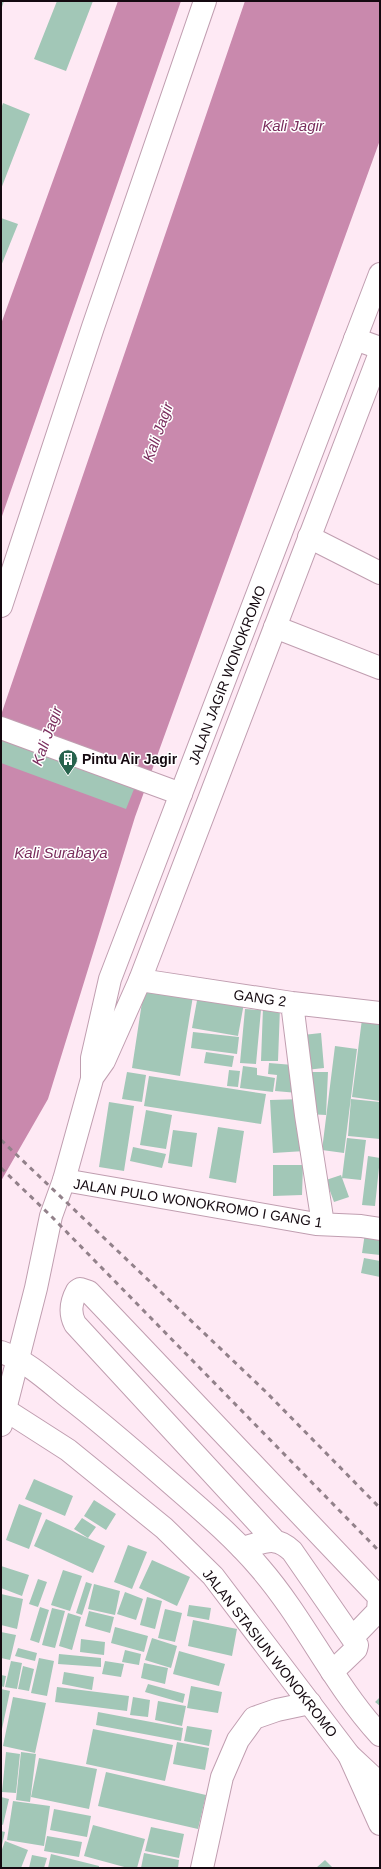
<svg xmlns="http://www.w3.org/2000/svg" width="381" height="1869" viewBox="0 0 381 1869" font-family="Helvetica,sans-serif">
<rect width="100%" height="100%" fill="#fee9f4"/>
<path fill="#c989ad" d="M 118,1 L 181,1 L 1,519 L 1,324 Z
M 245,1 L 380,1 L 380,140 L 135,817 L 48,1099 L 1,1181 L 1,715 Z"/>
<path fill="#a2c7b7" d="M 1,1 L 4,1 L 1,10 Z
M 57,1 L 93,1 L 66,71 L 34,59 Z
M 3,103 L 30,114 L 1,189 L 1,109 Z
M 1,218 L 18,224 L 1,266 Z
M 1,740 L 134,789 L 126,809 L 1,763 Z
M 144,989 L 193,996 L 180,1076 L 132,1068 Z
M 198,995 L 244,1003 L 238,1036 L 192,1028 Z
M 263,1008 L 280,1008 L 278,1061 L 261,1061 Z
M 245,1009 L 261,1010 L 256,1064 L 240,1063 Z
M 362,1019 L 380,1021 L 380,1101 L 352,1097 Z
M 193,1032 L 239,1037 L 237,1054 L 191,1048 Z
M 321,1033 L 324,1068 L 306,1070 L 303,1035 Z
M 335,1046 L 357,1049 L 344,1153 L 322,1150 Z
M 206,1052 L 234,1056 L 232,1067 L 204,1063 Z
M 269,1063 L 293,1065 L 298,1093 L 275,1091 L 277,1075 L 268,1074 Z
M 243,1066 L 257,1068 L 257,1075 L 275,1078 L 273,1092 L 240,1088 Z
M 229,1070 L 240,1071 L 238,1087 L 227,1086 Z
M 127,1072 L 146,1075 L 142,1102 L 122,1099 Z
M 309,1072 L 328,1072 L 326,1115 L 307,1114 Z
M 149,1076 L 266,1094 L 261,1124 L 144,1106 Z
M 303,1099 L 305,1151 L 273,1153 L 270,1100 Z
M 351,1099 L 380,1102 L 380,1139 L 348,1136 Z
M 109,1102 L 134,1106 L 124,1171 L 99,1167 Z
M 146,1110 L 172,1115 L 166,1149 L 140,1145 Z
M 218,1127 L 244,1131 L 236,1183 L 209,1178 Z
M 173,1130 L 197,1133 L 192,1167 L 168,1163 Z
M 347,1138 L 366,1140 L 361,1180 L 342,1178 Z
M 133,1147 L 166,1154 L 162,1168 L 130,1161 Z
M 368,1156 L 380,1158 L 375,1206 L 362,1205 Z
M 273,1165 L 303,1165 L 302,1195 L 273,1196 Z
M 341,1175 L 349,1197 L 334,1202 L 326,1180 Z
M 365,1233 L 380,1235 L 380,1255 L 362,1253 Z
M 364,1258 L 380,1261 L 380,1277 L 361,1273 Z
M 34,1479 L 73,1496 L 65,1516 L 25,1499 Z
M 94,1500 L 116,1514 L 106,1530 L 84,1516 Z
M 19,1504 L 42,1513 L 29,1549 L 6,1540 Z
M 82,1518 L 96,1527 L 88,1538 L 74,1529 Z
M 46,1519 L 105,1546 L 93,1573 L 34,1546 Z
M 128,1545 L 147,1552 L 132,1589 L 114,1582 Z
M 152,1560 L 190,1577 L 177,1606 L 139,1588 Z
M 1,1566 L 29,1575 L 22,1596 L 1,1588 Z
M 63,1570 L 82,1576 L 70,1611 L 51,1605 Z
M 38,1579 L 47,1582 L 38,1607 L 29,1604 Z
M 86,1582 L 92,1584 L 82,1615 L 76,1613 Z
M 94,1584 L 120,1591 L 115,1615 L 88,1609 Z
M 125,1592 L 143,1599 L 136,1620 L 117,1614 Z
M 1,1594 L 23,1599 L 17,1629 L 1,1625 Z
M 147,1597 L 162,1601 L 155,1629 L 140,1625 Z
M 189,1605 L 211,1608 L 209,1620 L 187,1616 Z
M 40,1607 L 49,1610 L 39,1643 L 30,1640 Z
M 52,1608 L 65,1611 L 55,1648 L 42,1645 Z
M 165,1609 L 182,1613 L 175,1642 L 158,1638 Z
M 89,1611 L 114,1617 L 110,1633 L 85,1626 Z
M 68,1613 L 81,1617 L 72,1650 L 59,1646 Z
M 193,1620 L 237,1629 L 232,1656 L 188,1646 Z
M 115,1627 L 148,1636 L 144,1652 L 111,1643 Z
M 1,1632 L 16,1635 L 10,1660 L 1,1658 Z
M 152,1638 L 177,1646 L 171,1668 L 145,1660 Z
M 81,1639 L 105,1642 L 104,1655 L 80,1652 Z
M 18,1648 L 37,1653 L 35,1661 L 15,1656 Z
M 125,1650 L 141,1654 L 139,1665 L 122,1662 Z
M 179,1651 L 225,1664 L 219,1686 L 173,1674 Z
M 59,1654 L 101,1658 L 101,1667 L 58,1664 Z
M 39,1658 L 54,1661 L 47,1696 L 31,1693 Z
M 11,1661 L 22,1663 L 17,1689 L 5,1687 Z
M 105,1661 L 124,1664 L 121,1677 L 102,1674 Z
M 144,1663 L 168,1668 L 165,1684 L 141,1678 Z
M 23,1666 L 34,1669 L 29,1691 L 18,1689 Z
M 64,1672 L 94,1677 L 92,1690 L 62,1684 Z
M 1,1675 L 6,1676 L 4,1687 L 1,1686 Z
M 148,1684 L 185,1694 L 183,1703 L 145,1692 Z
M 191,1686 L 222,1692 L 218,1713 L 187,1708 Z
M 57,1687 L 129,1696 L 127,1711 L 55,1702 Z
M 1,1689 L 10,1691 L 2,1729 L 1,1729 Z
M 13,1697 L 46,1703 L 35,1753 L 3,1746 Z
M 133,1697 L 150,1700 L 148,1717 L 130,1715 Z
M 380,1697 L 380,1706 L 375,1702 Z
M 158,1701 L 186,1706 L 182,1726 L 155,1720 Z
M 98,1712 L 183,1728 L 181,1741 L 96,1725 Z
M 187,1726 L 212,1730 L 209,1746 L 184,1741 Z
M 93,1729 L 173,1745 L 165,1781 L 86,1764 Z
M 177,1742 L 209,1748 L 205,1770 L 173,1764 Z
M 6,1752 L 20,1754 L 16,1793 L 2,1792 Z
M 21,1752 L 36,1754 L 30,1802 L 16,1800 Z
M 39,1758 L 97,1769 L 89,1809 L 31,1797 Z
M 106,1772 L 206,1795 L 198,1829 L 98,1806 Z
M 1,1797 L 9,1799 L 3,1825 L 1,1824 Z
M 13,1801 L 50,1806 L 44,1846 L 7,1840 Z
M 54,1809 L 91,1816 L 87,1837 L 50,1830 Z
M 93,1825 L 145,1839 L 137,1868 L 128,1868 L 84,1856 Z
M 151,1827 L 184,1834 L 179,1858 L 145,1851 Z
M 1,1831 L 5,1832 L 2,1845 L 1,1845 Z
M 47,1836 L 82,1842 L 79,1857 L 44,1851 Z
M 5,1841 L 28,1850 L 21,1868 L 1,1868 L 1,1852 Z
M 144,1853 L 179,1860 L 178,1868 L 141,1868 Z
M 51,1854 L 99,1866 L 99,1868 L 48,1868 Z
M 32,1855 L 47,1858 L 44,1868 L 29,1868 Z
M 325,1860 L 333,1868 L 316,1868 Z"/>
<g fill="none" stroke-linecap="round" stroke-linejoin="round">
<g stroke="#c09eb0" stroke-width="24">
<path id="minor" d="M 355,339 L 380,348
M 309,537 L 380,573
M 1,606 L 93,327 L 205,1
M 275,627 L 380,668
M 1,728 L 181,794
M 140,980 L 292,1003 L 380,1013
M 292,1003 L 306,1115 L 323,1224
M 64,1180 L 316,1224 L 361,1226 L 380,1229
M 274,1540 L 75,1324 C 69,1312 71,1302 77,1291 L 80,1289 L 89,1292 L 379,1597 L 378,1611 L 353,1637
M 242,1548 C 264,1543 274,1534 292,1551 L 357,1645 L 356,1649 L 332,1672
M 349,1755 L 380,1824
M 202,1868 L 222,1777 L 238,1740 L 254,1718 L 277,1710 L 310,1703"/>
</g>
<g stroke="#c09eb0" stroke-width="24">
<path id="major" d="M 92,1078 L 104,1061 L 140,980 L 380,353
M 1,1425 L 36,1288 L 51,1216 L 64,1180 L 92,1079 L 92,1058 L 110,979 L 380,274"/>
</g>
<g stroke="#c09eb0" stroke-width="24">
<path id="highway" d="M 1,1352 C 27,1361 47,1380 68,1397 C 102,1423 134,1451 166,1479 C 198,1507 232,1535 260,1568 C 305,1620 333,1684 380,1735
M 1,1407 L 68,1450 L 164,1528 L 213,1576 L 349,1755 L 380,1784"/>
</g>
<use href="#minor" stroke="#fff" stroke-width="22"/>
<use href="#major" stroke="#fff" stroke-width="22"/>
<use href="#highway" stroke="#fff" stroke-width="22"/>
<path stroke="#92818a" stroke-width="3" stroke-dasharray="5 5" stroke-linecap="butt" d="M 1,1140 L 265,1391 L 380,1508
M 1,1168 L 51,1216 L 380,1552"/>
</g>
<defs>
<g id="building-pin" transform="scale(1)"><path d="M0 17L-7.5 6A9.5 9.5 0 1 1 7.5 6Z" fill="#27634d" stroke="#fff"/><path d="M-4-6H4V6H1V3H-1V6H-4ZM-2.5-4.3h1.7v1.8h-1.7ZM.8-4.3h1.7v1.8H.8ZM-2.5-1h1.7V.8h-1.7ZM.8-1h1.7V.8H.8Z" fill="#fff"/></g>
</defs>
<g fill-rule="evenodd">
<use href="#building-pin" x="68" y="759"/>
</g>
<g text-anchor="middle" stroke-width="3" stroke-linejoin="round" paint-order="stroke">
<g font-size="14" fill="#140910" stroke="#fff">
<text transform="translate(227 675) rotate(-69)" y="5">JALAN JAGIR WONOKROMO</text>
<text transform="translate(260 998) rotate(8)" y="5">GANG 2</text>
<text transform="translate(198 1203) rotate(9)" y="5">JALAN PULO WONOKROMO I GANG 1</text>
<text transform="translate(270 1653) rotate(52)" y="5">JALAN STASIUN WONOKROMO</text>
</g>
<g font-size="14" font-weight="bold" fill="#140910" stroke="#fff" text-anchor="start">
<text x="82" y="764">Pintu Air Jagir</text>
</g>
<g font-size="15" font-style="italic" fill="#7a2d5d" stroke="#fff">
<text x="293" y="131">Kali Jagir</text>
<text transform="translate(158 432) rotate(-70)" y="5">Kali Jagir</text>
<text transform="translate(47 736) rotate(-70)" y="5">Kali Jagir</text>
<text x="61" y="858">Kali Surabaya</text>
</g>
</g>
<rect width="381" height="1869" fill="none" stroke="#140910" stroke-width="4"/>
</svg>
